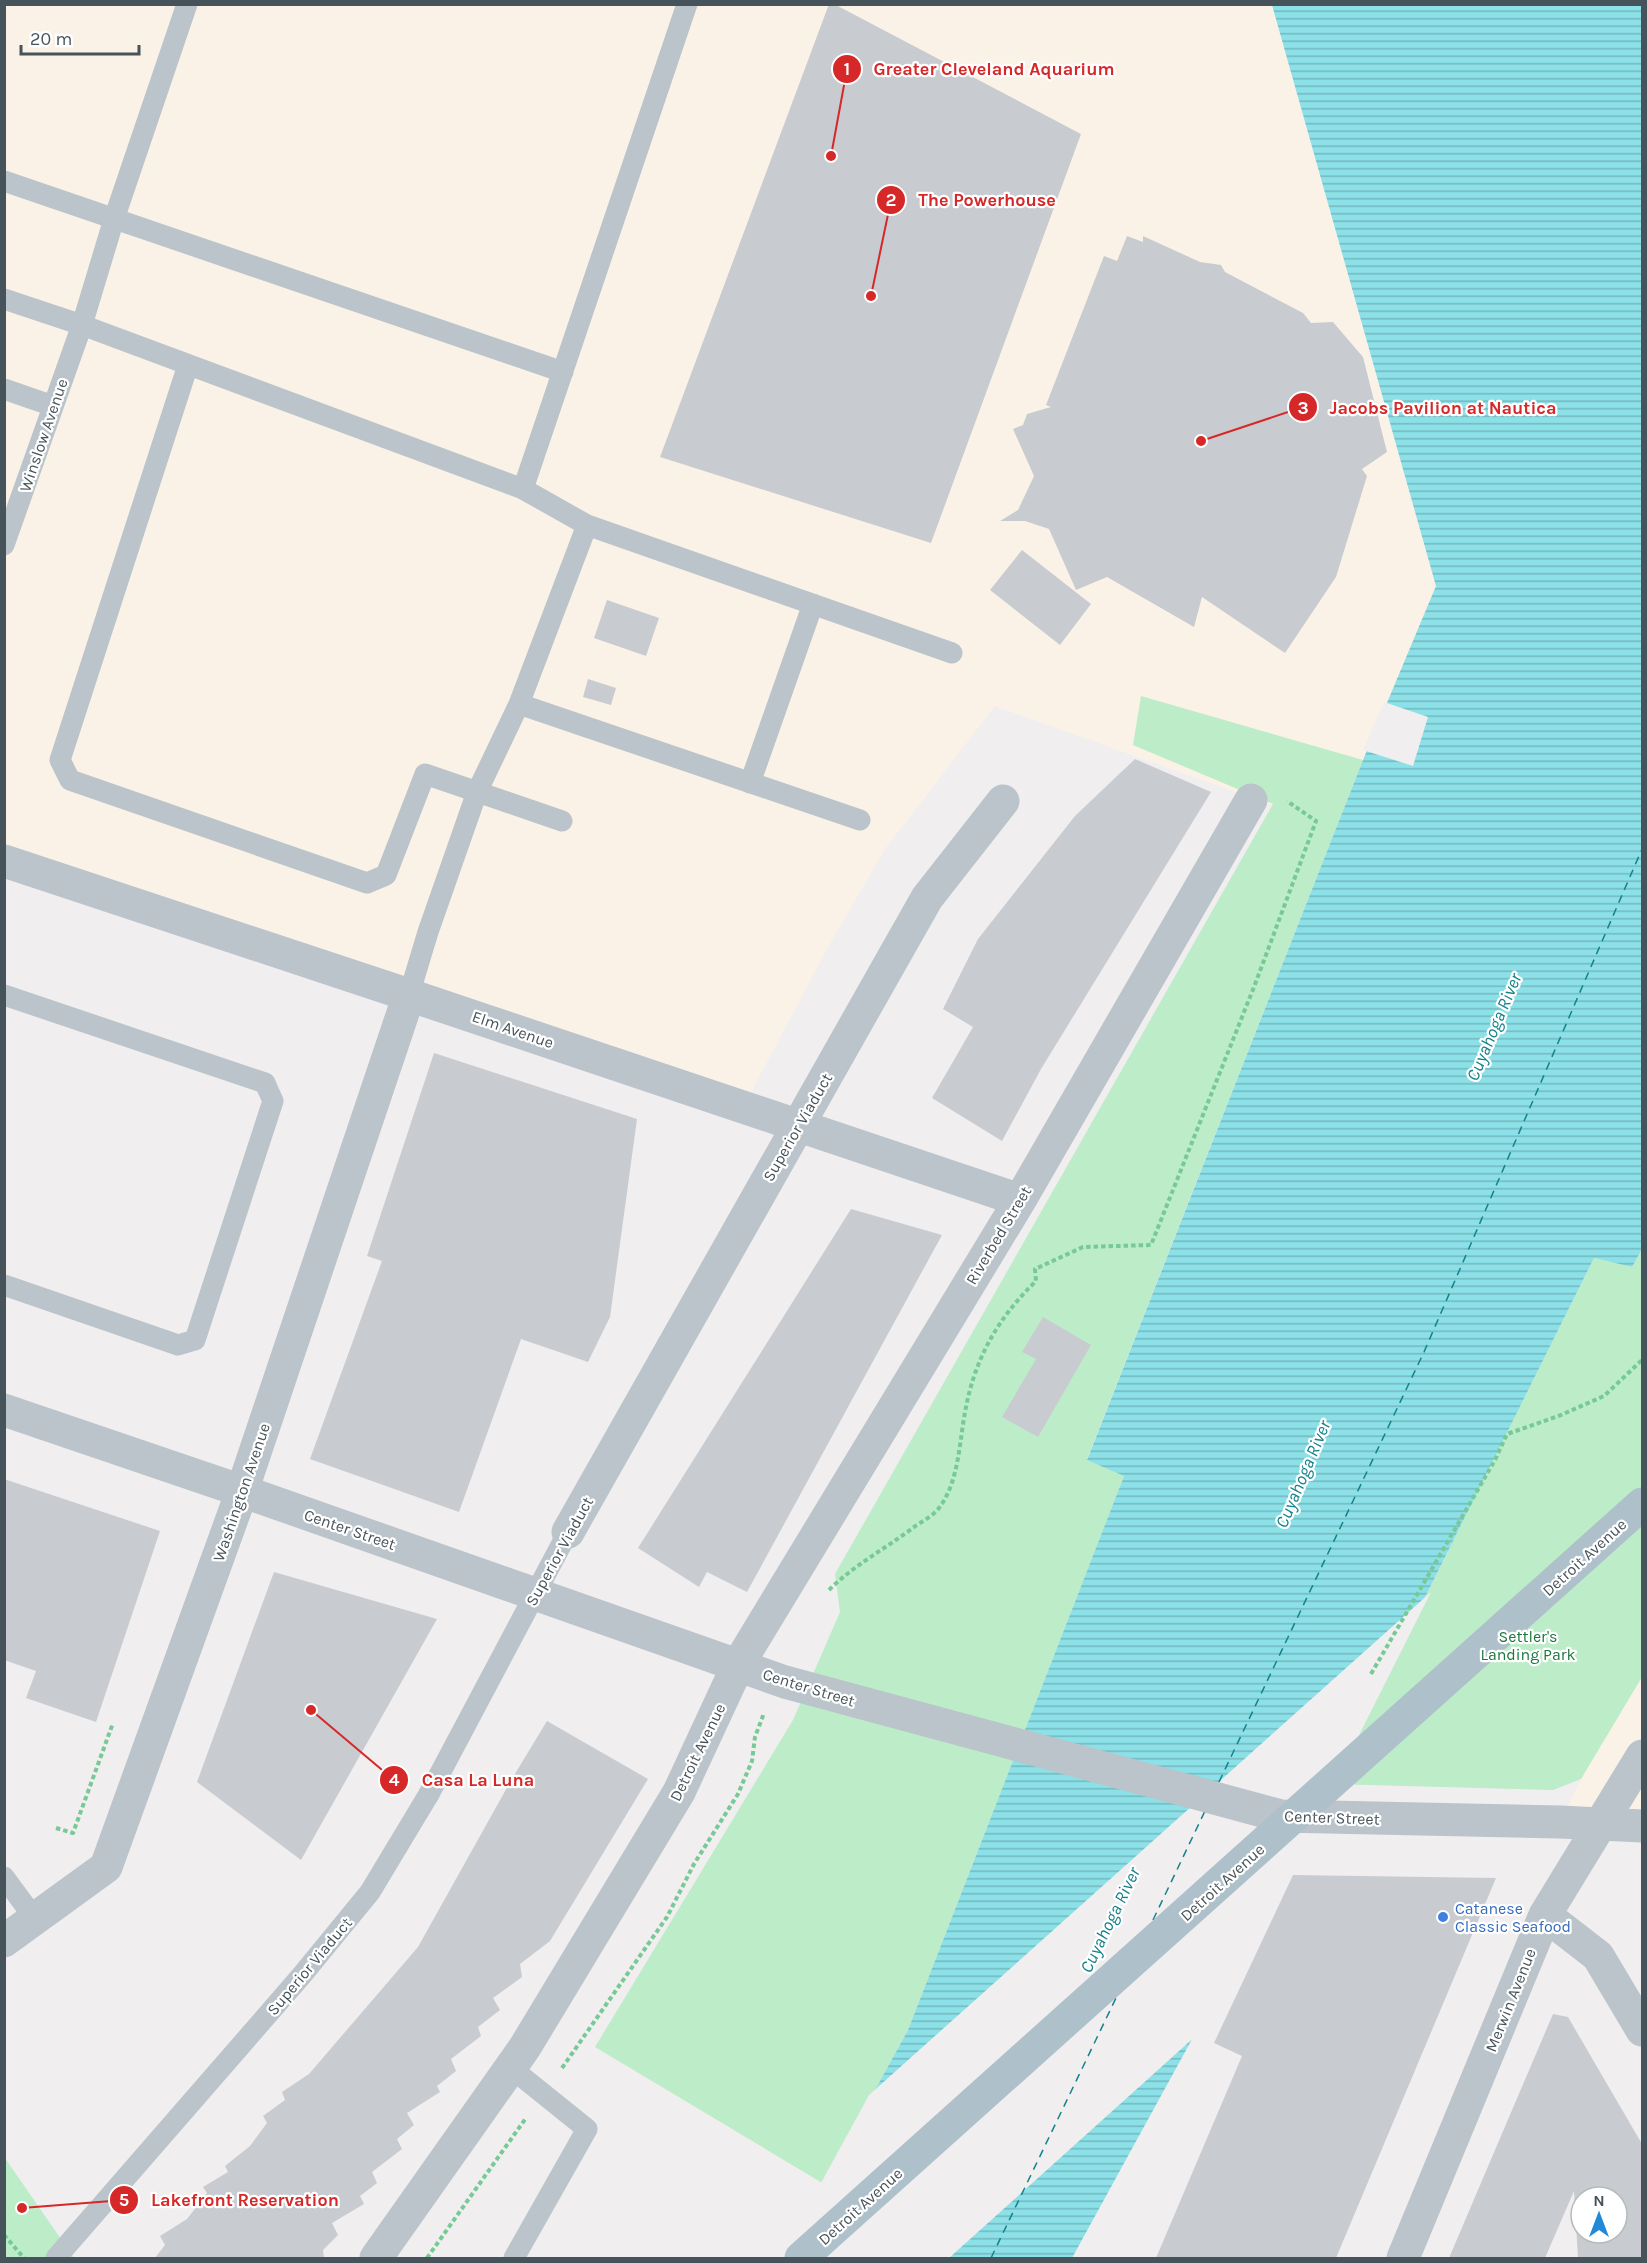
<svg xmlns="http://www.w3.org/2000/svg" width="1647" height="2263" viewBox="0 0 1647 2263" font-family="Karla,sans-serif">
<defs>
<pattern id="water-rules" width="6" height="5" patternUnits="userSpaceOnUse" patternTransform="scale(1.5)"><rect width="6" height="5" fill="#8ce0e7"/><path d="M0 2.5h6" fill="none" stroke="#74b8be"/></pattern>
</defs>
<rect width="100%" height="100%" fill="#f0eeee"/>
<path fill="#fbf2e7" d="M 5,5 L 1272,5 L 1436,586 L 1336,828 L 995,706 L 885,849 L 828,947 L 743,1107 L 5,861 Z
M 1642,1677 L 1642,1826 L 1560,1822 L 1581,1779 Z"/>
<path fill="#bdecc9" d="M 1141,696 L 1363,760 L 1087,1459 L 1124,1476 L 908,2030 L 824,2184 L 595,2047 L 793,1720 L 840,1612 L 835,1574 L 1273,804 L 1133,745 Z
M 1642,1249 L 1642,1677 L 1581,1779 L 1553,1790 L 1332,1784 L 1594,1258 L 1632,1267 Z
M 5,2158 L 74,2258 L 5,2258 Z"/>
<path fill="url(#water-rules)" d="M 1272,5 L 1642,5 L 1642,1249 L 1632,1267 L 1594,1258 L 1332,1784 L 1072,2258 L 783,2258 L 908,2030 L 1124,1476 L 1087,1460 L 1363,760 L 1436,586 Z"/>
<path fill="#f0eeee" d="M 1384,702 L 1428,717 L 1413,766 L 1363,750 Z
M 1431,1592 L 1334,1785 L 1199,2033 L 949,2258 L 780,2258 L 869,2095 Z"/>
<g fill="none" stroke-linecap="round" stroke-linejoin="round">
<path stroke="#13828b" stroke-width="1.5" stroke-dasharray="8 6" stroke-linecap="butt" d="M 1219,1782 L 1424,1352 L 1642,849
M 1153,1920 L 1205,1811
M 991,2258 L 1116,1998"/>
</g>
<path fill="#c8ccd0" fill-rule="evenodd" d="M 829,4 L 834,4 L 1081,134 L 931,543 L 660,457 Z
M 1127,236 L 1143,242 L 1143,236 L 1200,262 L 1221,265 L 1225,272 L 1303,313 L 1311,323 L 1333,322 L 1363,357 L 1387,452 L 1362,469 L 1367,476 L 1336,577 L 1285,653 L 1202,597 L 1194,627 L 1107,577 L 1076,590 L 1049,529 L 1025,521 L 1000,521 L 1018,510 L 1034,476 L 1013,429 L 1023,425 L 1027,414 L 1051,407 L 1046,405 L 1104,256 L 1117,261 Z
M 1022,550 L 1091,604 L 1060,645 L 990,590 Z
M 607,600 L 659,618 L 646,656 L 594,638 Z
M 588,679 L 616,688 L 611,705 L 583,697 Z
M 1135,759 L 1211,792 L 1041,1069 L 1002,1141 L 932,1098 L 973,1027 L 943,1009 L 978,939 L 1075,816 Z
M 434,1053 L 637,1119 L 610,1317 L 588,1362 L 521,1339 L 459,1512 L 310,1459 L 382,1261 L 367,1256 Z
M 851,1209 L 942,1235 L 747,1592 L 707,1572 L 699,1587 L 638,1548 Z
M 1043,1317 L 1091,1345 L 1038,1437 L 1002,1417 L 1036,1359 L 1022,1352 Z
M 4,1479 L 160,1531 L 96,1722 L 26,1698 L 36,1671 L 4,1660 Z
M 274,1572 L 437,1619 L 301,1860 L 197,1782 Z
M 547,1721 L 648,1779 L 550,1941 L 520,1964 L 522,1977 L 493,1998 L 500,2010 L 478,2027 L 481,2036 L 451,2059 L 456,2071 L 437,2086 L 440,2092 L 407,2113 L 414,2125 L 397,2139 L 402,2149 L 372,2172 L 377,2183 L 360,2196 L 364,2204 L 332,2223 L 338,2235 L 323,2250 L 324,2258 L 155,2258 L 165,2245 L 160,2236 L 187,2219 L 207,2193 L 203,2187 L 228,2172 L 225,2166 L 250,2146 L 267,2123 L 263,2116 L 285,2100 L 282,2092 L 309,2074 L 418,1947 L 513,1777 Z
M 1293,1875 L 1496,1878 L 1336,2258 L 1156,2258 L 1242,2056 L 1214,2043 Z
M 1553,2014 L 1568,2017 L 1642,2144 L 1642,2258 L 1578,2258 L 1574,2191 L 1545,2258 L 1449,2258 ZM 1581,2197 L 1617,2197 L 1617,2233 L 1581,2233 Z"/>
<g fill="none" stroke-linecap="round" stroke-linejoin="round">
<path stroke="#77c996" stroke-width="4" stroke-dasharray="4.5 3" stroke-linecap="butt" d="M 829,1590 C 854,1565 885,1549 914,1527 C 921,1522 933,1516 939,1508 C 960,1480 959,1440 966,1407 C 976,1356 999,1317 1036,1281 L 1035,1269 L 1083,1247 L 1151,1245 L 1254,987 L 1316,821 L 1287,801
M 1371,1674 L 1495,1460 L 1507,1434 L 1561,1415 L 1604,1396 L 1642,1360
M 56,1828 L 73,1833 L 113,1723
M 562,2068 L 667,1917 L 694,1864 L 738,1794 L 752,1761 L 755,1737 L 764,1713
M 4,2235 L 24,2258
M 427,2258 L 526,2118"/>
<path stroke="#bac4ca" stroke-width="21" d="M 4,181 L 563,372
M 4,299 L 82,325 L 523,489 L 587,525 L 952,653
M 188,365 L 60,760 L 70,780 L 367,883 L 386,875 L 425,774 L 562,821
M 4,389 L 53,406
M 523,489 L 687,4
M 4,545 L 82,325 L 114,219 L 187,4
M 519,704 L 860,820
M 750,783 L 813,604
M 4,995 L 265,1083 L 273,1101 L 195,1340 L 178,1345 L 4,1285
M 409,995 L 428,932 L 477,792 L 519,704 L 587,525
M 4,1877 L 35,1919
M 511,2068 L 587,2129 L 514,2258
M 56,2258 L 302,1975 L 370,1892 L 429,1794"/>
<path stroke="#bac4ca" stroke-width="33" d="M 4,861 L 409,995 L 1020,1200
M 4,1410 L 242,1491 L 785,1682 L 1281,1816 L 1560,1822 L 1642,1826
M 1545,1915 L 1598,1956 L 1642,2030
M 4,1941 L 106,1867 L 242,1491 L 409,995
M 376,2258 L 525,2047 L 679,1792 L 738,1665 L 1020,1200 L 1251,800
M 1403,2258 L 1545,1915 L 1642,1756"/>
<path stroke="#bac4ca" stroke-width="21" d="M 429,1794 L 568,1532"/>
<path stroke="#bac4ca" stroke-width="33" d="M 568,1532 L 927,898 L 1003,801"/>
<path stroke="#aec1cb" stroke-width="33" d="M 801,2258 L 1642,1504"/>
</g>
<circle fill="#3f7fe0" stroke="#fff" stroke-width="2" cx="1443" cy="1917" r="6"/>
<g text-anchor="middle" stroke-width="4.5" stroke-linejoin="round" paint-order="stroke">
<g font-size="16" fill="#47535a" stroke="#fff">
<text transform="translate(43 435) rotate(-71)" y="6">Winslow Avenue</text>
<text transform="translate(513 1029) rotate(19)" y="6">Elm Avenue</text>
<text transform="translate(797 1127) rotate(-60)" y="6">Superior Viaduct</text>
<text transform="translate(998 1235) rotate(-59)" y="6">Riverbed Street</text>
<text transform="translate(241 1492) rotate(-71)" y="6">Washington Avenue</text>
<text transform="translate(350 1529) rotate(19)" y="6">Center Street</text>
<text transform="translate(559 1551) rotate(-61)" y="6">Superior Viaduct</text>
<text transform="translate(1584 1557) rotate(-42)" y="6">Detroit Avenue</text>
<text transform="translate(809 1687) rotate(17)" y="6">Center Street</text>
<text transform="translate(697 1752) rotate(-64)" y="6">Detroit Avenue</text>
<text transform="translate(1332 1817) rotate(2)" y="6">Center Street</text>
<text transform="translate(1222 1882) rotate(-42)" y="6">Detroit Avenue</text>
<text transform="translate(309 1966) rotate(-50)" y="6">Superior Viaduct</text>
<text transform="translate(1510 2000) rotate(-68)" y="6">Merwin Avenue</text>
<text transform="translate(860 2206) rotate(-42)" y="6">Detroit Avenue</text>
</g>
<g font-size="16" fill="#1b783d" stroke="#fff">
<text x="1528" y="1642">Settler's<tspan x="1528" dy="18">Landing Park</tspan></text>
</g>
<g font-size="16" fill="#366cbe" stroke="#fff" text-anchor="start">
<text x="1455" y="1914">Catanese<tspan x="1455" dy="18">Classic Seafood</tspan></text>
</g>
<g font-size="18" font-style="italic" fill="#13828b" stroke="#fff">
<text transform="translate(1494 1027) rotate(-67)" y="6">Cuyahoga River</text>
<text transform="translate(1303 1474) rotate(-67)" y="6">Cuyahoga River</text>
<text transform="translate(1110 1920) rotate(-64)" y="6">Cuyahoga River</text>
</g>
</g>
<path fill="none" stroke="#d62828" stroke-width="2" d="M831 156L847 69M871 296L891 200M1201 441L1303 407M311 1710L394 1780M22 2208L124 2200"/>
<g fill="#d62828" stroke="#fff" stroke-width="2">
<circle cx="831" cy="156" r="6"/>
<circle cx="871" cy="296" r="6"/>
<circle cx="1201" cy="441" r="6"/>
<circle cx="311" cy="1710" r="6"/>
<circle cx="22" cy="2208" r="6"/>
<circle cx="847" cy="69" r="15"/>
<circle cx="891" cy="200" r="15"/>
<circle cx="1303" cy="407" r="15"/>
<circle cx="394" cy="1780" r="15"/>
<circle cx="124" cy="2200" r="15"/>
</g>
<g font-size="18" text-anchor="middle" font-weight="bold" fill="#fff">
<text x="847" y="75">1</text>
<text x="891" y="206">2</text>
<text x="1303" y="414">3</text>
<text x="394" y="1786">4</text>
<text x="124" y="2206">5</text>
</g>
<g font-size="18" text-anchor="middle" font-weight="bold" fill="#d62828" stroke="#fff" stroke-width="4.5" stroke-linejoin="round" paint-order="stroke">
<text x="994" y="75">Greater Cleveland Aquarium</text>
<text x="987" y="206">The Powerhouse</text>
<text x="1443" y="414">Jacobs Pavilion at Nautica</text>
<text x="478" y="1786">Casa La Luna</text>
<text x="245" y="2206">Lakefront Reservation</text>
</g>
<rect width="1647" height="2263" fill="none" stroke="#47535a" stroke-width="12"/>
<g transform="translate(1599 2215)"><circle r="28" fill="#ffffff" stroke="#b5babd" stroke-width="1.5"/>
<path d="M0-4.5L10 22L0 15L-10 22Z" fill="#2189d6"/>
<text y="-9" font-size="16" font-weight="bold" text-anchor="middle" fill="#47535a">N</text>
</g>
<path d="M21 45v9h118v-9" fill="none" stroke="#47535a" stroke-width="3"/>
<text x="30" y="45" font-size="18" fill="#47535a" stroke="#ffffff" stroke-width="4.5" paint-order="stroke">20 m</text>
</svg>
